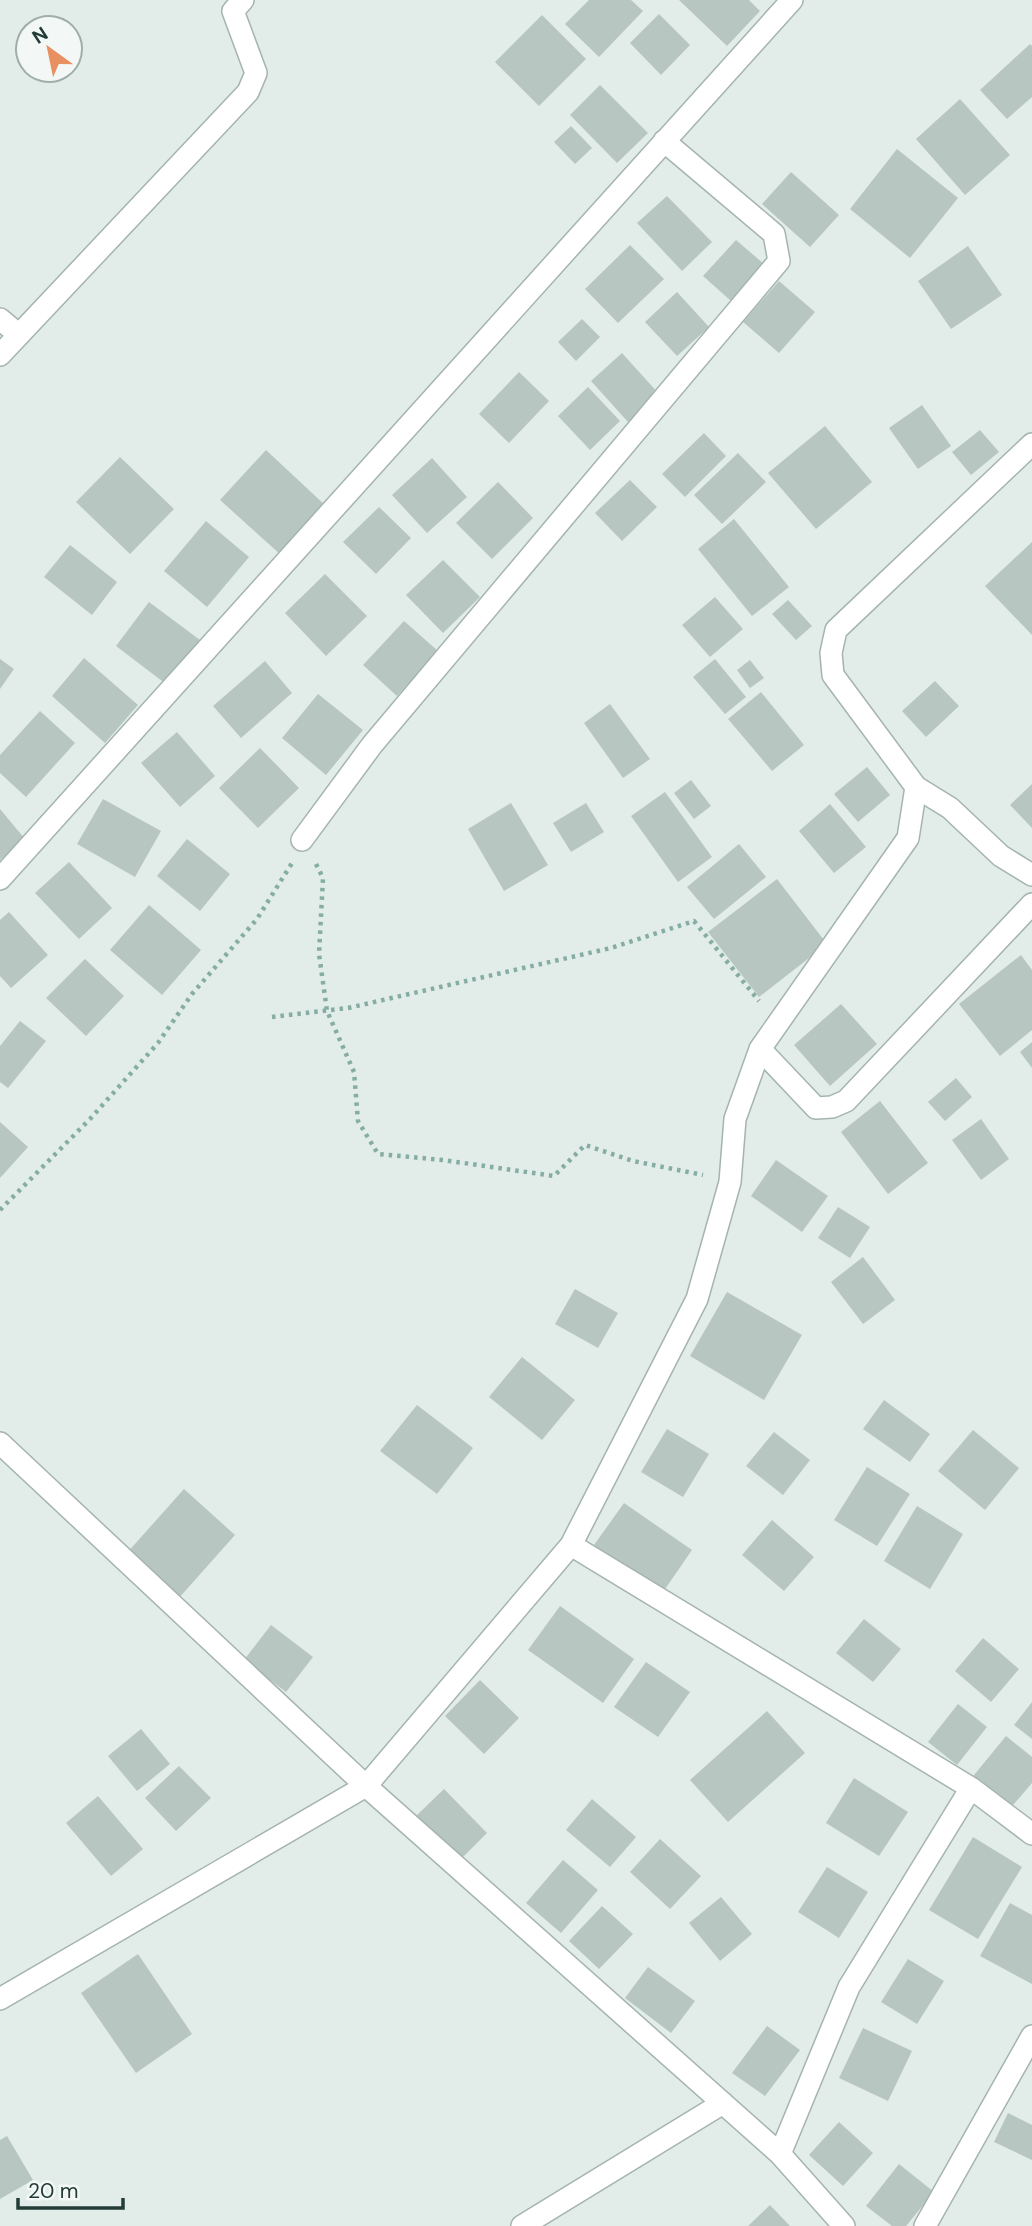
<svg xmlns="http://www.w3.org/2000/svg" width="1032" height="2226" viewBox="0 0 1032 2226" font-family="'DM Sans',sans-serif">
<rect width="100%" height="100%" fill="#e2ece8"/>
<path fill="#b8c6c2" d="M 589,0 L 631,0 L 643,11 L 599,57 L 565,24 Z
M 679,0 L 749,0 L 760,11 L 727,46 Z
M 659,14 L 690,45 L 661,75 L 630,43 Z
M 542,15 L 586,59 L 539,106 L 495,62 Z
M 1030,44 L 1032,46 L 1032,97 L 1007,119 L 980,90 Z
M 600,85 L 648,133 L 617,163 L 570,115 Z
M 960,99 L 1010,155 L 965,195 L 916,139 Z
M 571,126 L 592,148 L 575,164 L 554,142 Z
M 897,149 L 958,198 L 910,258 L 850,209 Z
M 791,172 L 839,215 L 810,247 L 762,204 Z
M 667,196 L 712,242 L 682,271 L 637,223 Z
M 736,240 L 764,264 L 731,301 L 703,276 Z
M 630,245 L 664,279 L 618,323 L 585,289 Z
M 968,246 L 1002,295 L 951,329 L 918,281 Z
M 779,281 L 815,312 L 779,353 L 743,322 Z
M 677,292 L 709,327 L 677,356 L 645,322 Z
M 582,319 L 600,337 L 576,361 L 558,342 Z
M 622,353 L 659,394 L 628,422 L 591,381 Z
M 519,372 L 549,401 L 509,443 L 479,414 Z
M 588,387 L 620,421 L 590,450 L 558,416 Z
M 922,405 L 951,446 L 918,469 L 889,428 Z
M 825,426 L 872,482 L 816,529 L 768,473 Z
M 980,430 L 999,452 L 971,475 L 952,452 Z
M 704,433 L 726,456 L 685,497 L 662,474 Z
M 266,450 L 326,506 L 281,555 L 220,500 Z
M 738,453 L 766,482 L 722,524 L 694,495 Z
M 120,457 L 174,509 L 130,554 L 76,502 Z
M 432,458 L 467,497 L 427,533 L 392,495 Z
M 630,480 L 657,507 L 622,541 L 595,513 Z
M 498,482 L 533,518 L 492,559 L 456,523 Z
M 379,507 L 411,538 L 376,574 L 343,542 Z
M 734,519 L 789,587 L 752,616 L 698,549 Z
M 206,521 L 249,557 L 207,607 L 164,571 Z
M 1032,542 L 1032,635 L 985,586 Z
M 70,545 L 117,582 L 92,615 L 44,577 Z
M 443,560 L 480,597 L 443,633 L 406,595 Z
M 325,574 L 367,616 L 326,656 L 285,613 Z
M 715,597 L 743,629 L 710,657 L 682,625 Z
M 788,600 L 812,626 L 796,640 L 772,614 Z
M 149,602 L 200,640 L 166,684 L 116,646 Z
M 404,621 L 438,651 L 397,696 L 363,665 Z
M 84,658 L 138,705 L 105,743 L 52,696 Z
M 0,659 L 14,669 L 0,689 Z
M 715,659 L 746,697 L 725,714 L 693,677 Z
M 750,660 L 764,678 L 750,688 L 737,670 Z
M 265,661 L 292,693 L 241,738 L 213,706 Z
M 935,681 L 959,706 L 926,737 L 902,711 Z
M 761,692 L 804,745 L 772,771 L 728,719 Z
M 318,694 L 363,730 L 326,775 L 282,738 Z
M 610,704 L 650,759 L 623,778 L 584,723 Z
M 40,711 L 75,743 L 26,797 L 0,773 L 0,755 Z
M 177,732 L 215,776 L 180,807 L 141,763 Z
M 260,748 L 299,788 L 258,828 L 219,788 Z
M 867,767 L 890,795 L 858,822 L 834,794 Z
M 691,780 L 711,806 L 694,819 L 674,793 Z
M 1032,784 L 1032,828 L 1010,805 Z
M 665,792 L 712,857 L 678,882 L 631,816 Z
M 103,799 L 161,831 L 135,877 L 77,844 Z
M 511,803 L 548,865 L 504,891 L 468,829 Z
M 586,803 L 604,832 L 571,852 L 553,823 Z
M 830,804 L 866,847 L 834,873 L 799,831 Z
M 0,809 L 25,839 L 0,860 Z
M 187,839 L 230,874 L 200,911 L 157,876 Z
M 739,844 L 766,877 L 714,919 L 687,887 Z
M 69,862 L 112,908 L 79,939 L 35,893 Z
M 777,879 L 827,944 L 759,997 L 708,932 Z
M 149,905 L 201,950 L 162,995 L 110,950 Z
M 9,912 L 48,955 L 11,988 L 0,976 L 0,920 Z
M 1021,955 L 1032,970 L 1032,1030 L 1000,1056 L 959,1004 Z
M 85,959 L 124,996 L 86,1036 L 46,998 Z
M 841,1004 L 877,1044 L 830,1086 L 794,1045 Z
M 20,1021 L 46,1041 L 8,1088 L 0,1082 L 0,1046 Z
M 1032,1042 L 1032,1068 L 1020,1052 Z
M 956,1078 L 972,1097 L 945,1121 L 928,1102 Z
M 880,1101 L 928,1163 L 888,1194 L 841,1132 Z
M 981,1119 L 1009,1159 L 981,1180 L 952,1140 Z
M 0,1122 L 28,1147 L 0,1178 Z
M 776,1160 L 828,1196 L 802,1232 L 751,1196 Z
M 838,1207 L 870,1227 L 850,1258 L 818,1238 Z
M 863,1257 L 895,1300 L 863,1324 L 831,1282 Z
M 575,1289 L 618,1313 L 598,1348 L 555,1324 Z
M 727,1292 L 802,1335 L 764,1400 L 690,1356 Z
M 522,1357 L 575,1400 L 542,1440 L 489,1397 Z
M 884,1400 L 930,1434 L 910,1462 L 863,1429 Z
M 417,1405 L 473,1448 L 437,1494 L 380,1451 Z
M 667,1429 L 709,1454 L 683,1497 L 641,1472 Z
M 973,1430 L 1019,1468 L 985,1510 L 938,1471 Z
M 774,1432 L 810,1460 L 783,1495 L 746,1466 Z
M 867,1467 L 910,1494 L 877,1546 L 834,1520 Z
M 184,1489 L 235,1535 L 178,1599 L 126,1554 Z
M 624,1503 L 692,1550 L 663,1592 L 594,1545 Z
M 917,1506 L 963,1534 L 930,1589 L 884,1561 Z
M 772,1520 L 814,1557 L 784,1591 L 742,1555 Z
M 560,1606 L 634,1659 L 603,1703 L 528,1650 Z
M 864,1619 L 901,1649 L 873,1682 L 836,1653 Z
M 271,1625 L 313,1657 L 286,1692 L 244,1660 Z
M 983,1638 L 1019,1669 L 991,1702 L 955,1671 Z
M 646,1662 L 690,1692 L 658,1737 L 614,1707 Z
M 480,1680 L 519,1718 L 484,1754 L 445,1716 Z
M 1032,1702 L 1032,1739 L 1014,1725 Z
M 958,1704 L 987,1727 L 957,1765 L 928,1742 Z
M 767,1711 L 805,1753 L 728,1822 L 690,1780 Z
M 141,1729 L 170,1764 L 137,1791 L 108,1756 Z
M 1006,1736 L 1032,1757 L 1032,1783 L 1008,1811 L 970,1780 Z
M 179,1766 L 211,1798 L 176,1831 L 145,1798 Z
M 854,1778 L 908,1812 L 879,1856 L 826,1823 Z
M 444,1789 L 487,1833 L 458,1862 L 414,1818 Z
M 98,1796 L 143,1849 L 111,1876 L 66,1823 Z
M 592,1799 L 636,1837 L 610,1867 L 566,1830 Z
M 973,1837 L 1022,1867 L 978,1939 L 929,1910 Z
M 660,1839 L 701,1876 L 670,1909 L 630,1872 Z
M 563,1860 L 598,1890 L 561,1933 L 526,1903 Z
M 827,1867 L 868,1892 L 839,1938 L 798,1912 Z
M 721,1897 L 752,1934 L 720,1961 L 689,1923 Z
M 1010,1903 L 1032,1915 L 1032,1984 L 980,1956 Z
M 602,1906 L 633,1934 L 599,1969 L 569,1941 Z
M 138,1954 L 192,2034 L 136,2073 L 81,1993 Z
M 908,1959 L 944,1981 L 917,2024 L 881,2002 Z
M 648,1967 L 695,2001 L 671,2033 L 625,1998 Z
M 767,2026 L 800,2050 L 765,2096 L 732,2073 Z
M 863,2028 L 912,2051 L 888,2101 L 839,2078 Z
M 1008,2113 L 1032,2125 L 1032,2160 L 994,2142 Z
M 839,2122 L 873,2153 L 843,2186 L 809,2155 Z
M 7,2136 L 33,2180 L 0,2199 L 0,2140 Z
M 899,2164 L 934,2192 L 906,2226 L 892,2226 L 866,2206 Z
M 770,2205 L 790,2226 L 748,2226 Z"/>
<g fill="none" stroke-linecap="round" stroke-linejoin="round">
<g stroke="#a5b4af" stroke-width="24">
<path id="minor" d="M 0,319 L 19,335
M 0,355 L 248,92 L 256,73 L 233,11 L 243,0
M 1032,444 L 836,630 L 831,653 L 833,675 L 916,787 L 950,808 L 1001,856 L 1032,875
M 302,840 L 372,745 L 779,261 L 774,234 L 664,141
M 0,879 L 792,0
M 760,1049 L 816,1108 L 832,1107 L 846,1101 L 1032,904
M 0,1443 L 366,1786 L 780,2154 L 844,2226
M 571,1545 L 971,1788 L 1032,1834
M 0,1999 L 366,1786 L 571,1545 L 697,1299 L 730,1182 L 735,1119 L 760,1049 L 908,838 L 916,787
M 780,2154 L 849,1987 L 971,1788
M 522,2226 L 723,2103
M 925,2226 L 1032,2036"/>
</g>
<path stroke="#85ada4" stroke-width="4.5" stroke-dasharray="3.5 5" stroke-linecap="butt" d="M 316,864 L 323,878 L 319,954 L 327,1011 L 354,1072 L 358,1121 L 378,1154 L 443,1160 L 554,1176 L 585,1145 L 633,1161 L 703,1175
M 272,1017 L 348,1008 L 611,948 L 694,921 L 759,1001
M 0,1210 L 90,1119 L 158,1043 L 192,994 L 257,919 L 292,863"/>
<use href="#minor" stroke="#fff" stroke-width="21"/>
</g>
<g transform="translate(49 49) rotate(327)"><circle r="33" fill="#f3f8f6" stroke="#a0adaa" stroke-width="2"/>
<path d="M0-5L12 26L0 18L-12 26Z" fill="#e99063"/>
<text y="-10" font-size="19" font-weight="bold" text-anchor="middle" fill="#233c37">N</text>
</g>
<path d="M18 2198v10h105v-10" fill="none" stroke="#233c37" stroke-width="3.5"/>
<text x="28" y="2198" font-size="21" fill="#233c37" stroke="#f3f8f6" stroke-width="5" paint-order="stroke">20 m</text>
</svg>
